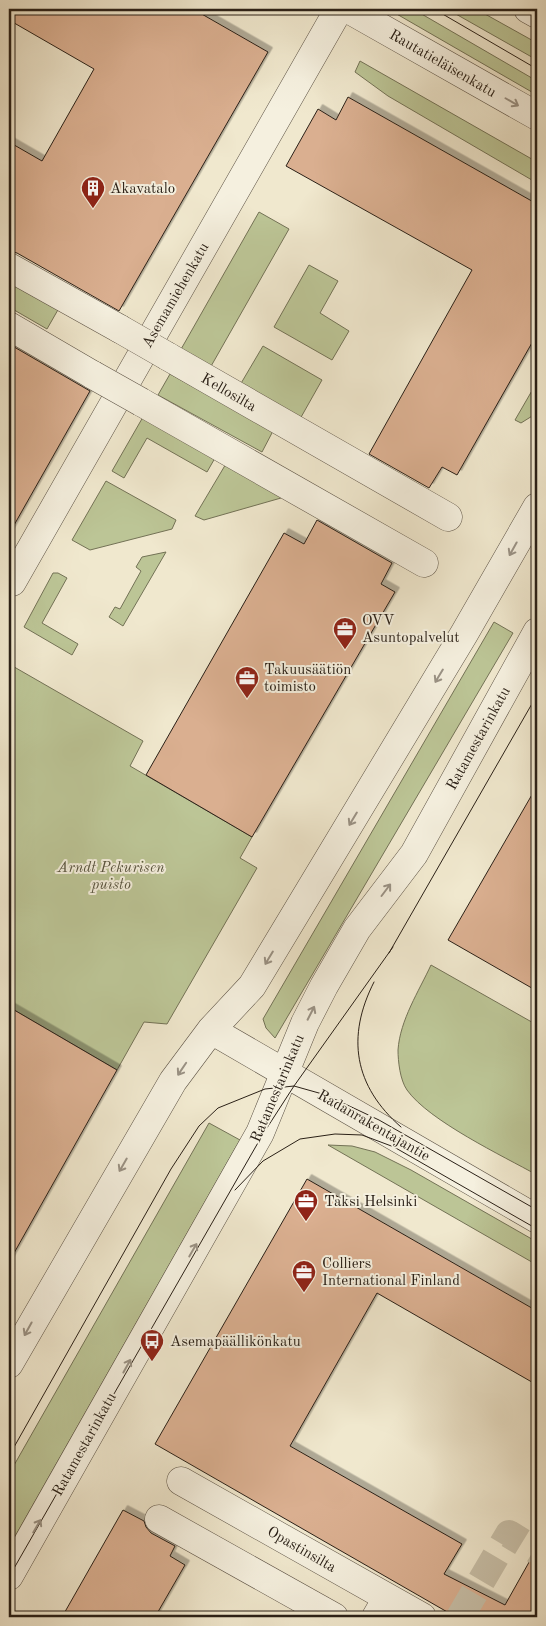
<svg xmlns="http://www.w3.org/2000/svg" width="546" height="1626" viewBox="0 0 546 1626" font-family="'Old Standard TT',serif">
<defs>
<filter id="shadow"><feDropShadow dx="4.5" dy="-4.5" stdDeviation="0" flood-color="#0004"/></filter>
</defs>
<rect width="100%" height="100%" fill="#f0e8ce"/>
<filter id="stains"><feTurbulence type="fractalNoise" baseFrequency=".004" numOctaves="4"/><feColorMatrix values="0 0 0 0 .2 0 0 0 0 .09 0 0 0 0 .02 0 0 0 .5 -.17"/></filter>
<radialGradient id="worn" r=".72"><stop offset=".6" stop-color="#630" stop-opacity="0"/><stop offset="1" stop-color="#630" stop-opacity=".3"/></radialGradient>
<path fill="#bcc596" stroke="#737256" d="M 388,9 L 413,9 L 537,81 L 537,95 Z
M 447,9 L 476,9 L 537,43 L 537,60 Z
M 360,61 L 537,162 L 537,183 L 388,96 L 355,72 Z
M 259,212 L 289,229 L 210,368 L 180,351 Z
M 309,265 L 338,281 L 320,313 L 349,331 L 332,360 L 274,327 Z
M 9,279 L 59,308 L 47,329 L 9,307 Z
M 263,346 L 322,380 L 300,419 L 240,385 Z
M 170,374 L 273,431 L 262,452 L 158,395 Z
M 537,382 L 537,413 L 521,423 L 515,420 Z
M 147,410 L 219,451 L 207,472 L 147,438 L 124,478 L 112,471 Z
M 230,457 L 286,489 L 281,498 L 204,520 L 195,516 Z
M 106,481 L 176,520 L 172,529 L 90,550 L 72,540 Z
M 166,552 L 123,626 L 109,617 L 115,607 L 120,609 L 141,571 L 136,567 L 142,557 Z
M 53,573 L 58,573 L 67,578 L 42,623 L 78,644 L 72,655 L 24,627 Z
M 494,622 L 513,633 L 275,1038 L 266,1028 L 263,1019 Z
M 9,664 L 143,741 L 130,766 L 252,837 L 240,858 L 257,868 L 167,1024 L 144,1022 L 117,1070 L 9,1007 Z
M 431,965 L 537,1025 L 537,1175 C 503,1156 429,1121 407,1090 C 400,1080 398,1061 398,1050 C 400,1020 419,991 431,965 Z
M 209,1123 L 240,1140 L 9,1547 L 9,1474 Z
M 328,1145 L 352,1146 L 375,1152 L 411,1170 L 537,1242 L 537,1265 Z"/>
<path fill="#daaf90" stroke="#2a2017" filter="url(#shadow)" d="M 9,9 L 193,9 L 268,52 L 119,311 L 17,253 L 9,251 L 9,142 L 42,161 L 94,69 L 9,20 Z
M 348,97 L 537,204 L 537,334 L 457,475 L 442,467 L 429,488 L 369,454 L 472,270 L 286,166 L 318,109 L 336,120 Z
M 9,344 L 90,391 L 9,534 Z
M 317,520 L 392,563 L 381,584 L 395,592 L 252,837 L 146,775 L 284,533 L 304,544 Z
M 537,786 L 537,991 L 448,940 Z
M 9,1007 L 117,1070 L 9,1262 Z
M 307,1179 L 537,1311 L 537,1385 L 377,1293 L 290,1446 L 462,1544 L 444,1574 L 505,1605 L 537,1548 L 537,1617 L 456,1617 L 155,1444 Z
M 123,1510 L 144,1521 L 146,1527 L 151,1533 L 175,1546 L 170,1556 L 185,1565 L 155,1617 L 62,1617 Z"/>
<g fill="none" stroke-linecap="round" stroke-linejoin="round">
<path stroke="#c8c0a9" stroke-width="28" stroke-dasharray="28 14" stroke-linecap="butt" d="M 460,1617 L 509,1534 L 537,1551"/>
<g stroke="#5c5245" stroke-width="29">
<path id="minor" d="M 348,9 L 537,116
M 528,9 L 537,14
M 9,267 L 120,329
M 9,326 L 93,375
M 167,356 L 448,517
M 141,402 L 424,563
M 12,582 L 339,9
M 211,1030 L 537,1219
M 9,1364 L 173,1081 L 211,1030 L 252,986 L 464,634 L 537,507
M 181,1481 L 422,1617
M 159,1519 L 334,1617
M 9,1576 L 260,1133 L 305,1023 L 324,986 L 357,929 L 414,854 L 537,632
M 376,1617 L 387,1598"/>
</g>
<use href="#minor" stroke="#f5f0df" stroke-width="28"/>
<path stroke="#2a2017" stroke-width="1" d="M 434,9 L 537,69
M 389,953 L 537,695
M 374,982 C 346,1037 354,1086 401,1127
M 235,1190 L 263,1161 L 300,1139 L 335,1134 L 362,1135 L 394,1147 L 537,1229
M 9,1456 L 171,1169 L 199,1126 L 218,1108 L 265,1089 L 294,1086 L 326,1095 L 379,1120 L 537,1210
M 9,1577 L 263,1134 L 294,1086 L 393,947"/>
<g stroke="#5c5245" stroke-width="29" stroke-linecap="butt">
<path id="minor-bridge" d="M 120,329 L 167,356
M 93,375 L 141,402"/>
</g>
<use href="#minor-bridge" stroke="#f5f0df" stroke-width="28"/>
</g>
<defs><path id="oneway-shaft" d="M-6 0H5M1.5-3L5.5 0L1.5 3" fill="none" stroke-width="1.6" stroke-linecap="round" stroke-linejoin="round" transform="scale(1.25)"/></defs>
<g stroke="#9a9285">
<use href="#oneway-shaft" transform="translate(512 102) rotate(30)"/>
<use href="#oneway-shaft" transform="translate(513 549) rotate(119)"/>
<use href="#oneway-shaft" transform="translate(439 676) rotate(121)"/>
<use href="#oneway-shaft" transform="translate(353 819) rotate(121)"/>
<use href="#oneway-shaft" transform="translate(386 890) rotate(-53)"/>
<use href="#oneway-shaft" transform="translate(269 958) rotate(121)"/>
<use href="#oneway-shaft" transform="translate(311 1013) rotate(-63)"/>
<use href="#oneway-shaft" transform="translate(182 1069) rotate(124)"/>
<use href="#oneway-shaft" transform="translate(123 1165) rotate(120)"/>
<use href="#oneway-shaft" transform="translate(193 1250) rotate(-60)"/>
<use href="#oneway-shaft" transform="translate(28 1329) rotate(119)"/>
<use href="#oneway-shaft" transform="translate(127 1366) rotate(-61)"/>
<use href="#oneway-shaft" transform="translate(37 1526) rotate(-60)"/>
</g>
<defs>
<g id="building-pin" transform="scale(1.25)"><path d="M0 17L-7.5 6A9.5 9.5 0 1 1 7.5 6Z" fill="#8f2418" stroke="#f5f0df"/><path d="M-4-6H4V6H1V3H-1V6H-4ZM-2.5-4.3h1.7v1.8h-1.7ZM.8-4.3h1.7v1.8H.8ZM-2.5-1h1.7V.8h-1.7ZM.8-1h1.7V.8H.8Z" fill="#fff"/></g>
<g id="office-pin" transform="scale(1.25)"><path d="M0 17L-7.5 6A9.5 9.5 0 1 1 7.5 6Z" fill="#8f2418" stroke="#f5f0df"/><path d="M-6-3h4V-5.5h4V-3h4V5H-6ZM-1-4.5V-3h2v-1.5ZM-6 0V1H6V0Z" fill="#fff"/></g>
<g id="bus-pin" transform="scale(1.25)"><path d="M0 17L-7.5 6A9.5 9.5 0 1 1 7.5 6Z" fill="#8f2418" stroke="#f5f0df"/><path d="M-5-6H5V4H4V6H2V4H-2V6H-4V4H-5ZM-3.5-4V0h7V-4ZM-3.5 1.2v1.5H-2V1.2ZM2 1.2v1.5H3.5V1.2Z" fill="#fff"/></g>
</defs>
<g fill-rule="evenodd">
<use href="#building-pin" x="93" y="188"/>
<use href="#office-pin" x="345" y="629"/>
<use href="#office-pin" x="247" y="678"/>
<use href="#office-pin" x="306" y="1201"/>
<use href="#office-pin" x="304" y="1272"/>
<use href="#bus-pin" x="152" y="1341"/>
</g>
<g text-anchor="middle" stroke-width="4" stroke-linejoin="round" paint-order="stroke">
<g font-size="15" fill="#2a2017" stroke="#f5f0df">
<text transform="translate(443 63) rotate(30)" y="5">Rautatieläisenkatu</text>
<text transform="translate(175 295) rotate(-60)" y="5">Asemamiehenkatu</text>
<text transform="translate(229 392) rotate(30)" y="5">Kellosilta</text>
<text transform="translate(478 738) rotate(-61)" y="5">Ratamestarinkatu</text>
<text transform="translate(277 1088) rotate(-67)" y="5">Ratamestarinkatu</text>
<text transform="translate(374 1125) rotate(30)" y="5">Radanrakentajantie</text>
<text transform="translate(84 1444) rotate(-61)" y="5">Ratamestarinkatu</text>
<text transform="translate(302 1549) rotate(30)" y="5">Opastinsilta</text>
</g>
<g font-size="15" fill="#2a2017" stroke="#f5f0df" text-anchor="start">
<text x="110" y="193">Akavatalo</text>
<text x="362" y="625">OVV<tspan x="362" dy="17">Asuntopalvelut</tspan></text>
<text x="264" y="674">Takuusäätiön<tspan x="264" dy="17">toimisto</tspan></text>
<text x="324" y="1206">Taksi Helsinki</text>
<text x="322" y="1268">Colliers<tspan x="322" dy="17">International Finland</tspan></text>
<text x="170" y="1346">Asemapäällikönkatu</text>
</g>
<g font-size="15" font-style="italic" fill="#56523d" stroke="#f5f0df">
<text x="111" y="872">Arndt Pekurisen<tspan x="111" dy="17">puisto</tspan></text>
</g>
</g>
<rect width="546" height="1626" fill="none" stroke="#f0e8ce" stroke-width="30"/>
<rect x="10" y="10" width="526" height="1606" fill="none" stroke="#2a2017" stroke-width="2.5"/>
<rect x="15" y="15" width="516" height="1596" fill="none" stroke="#2a2017"/>
<rect width="100%" height="100%" filter="url(#stains)"/>
<rect width="100%" height="100%" fill="url(#worn)"/>
</svg>
